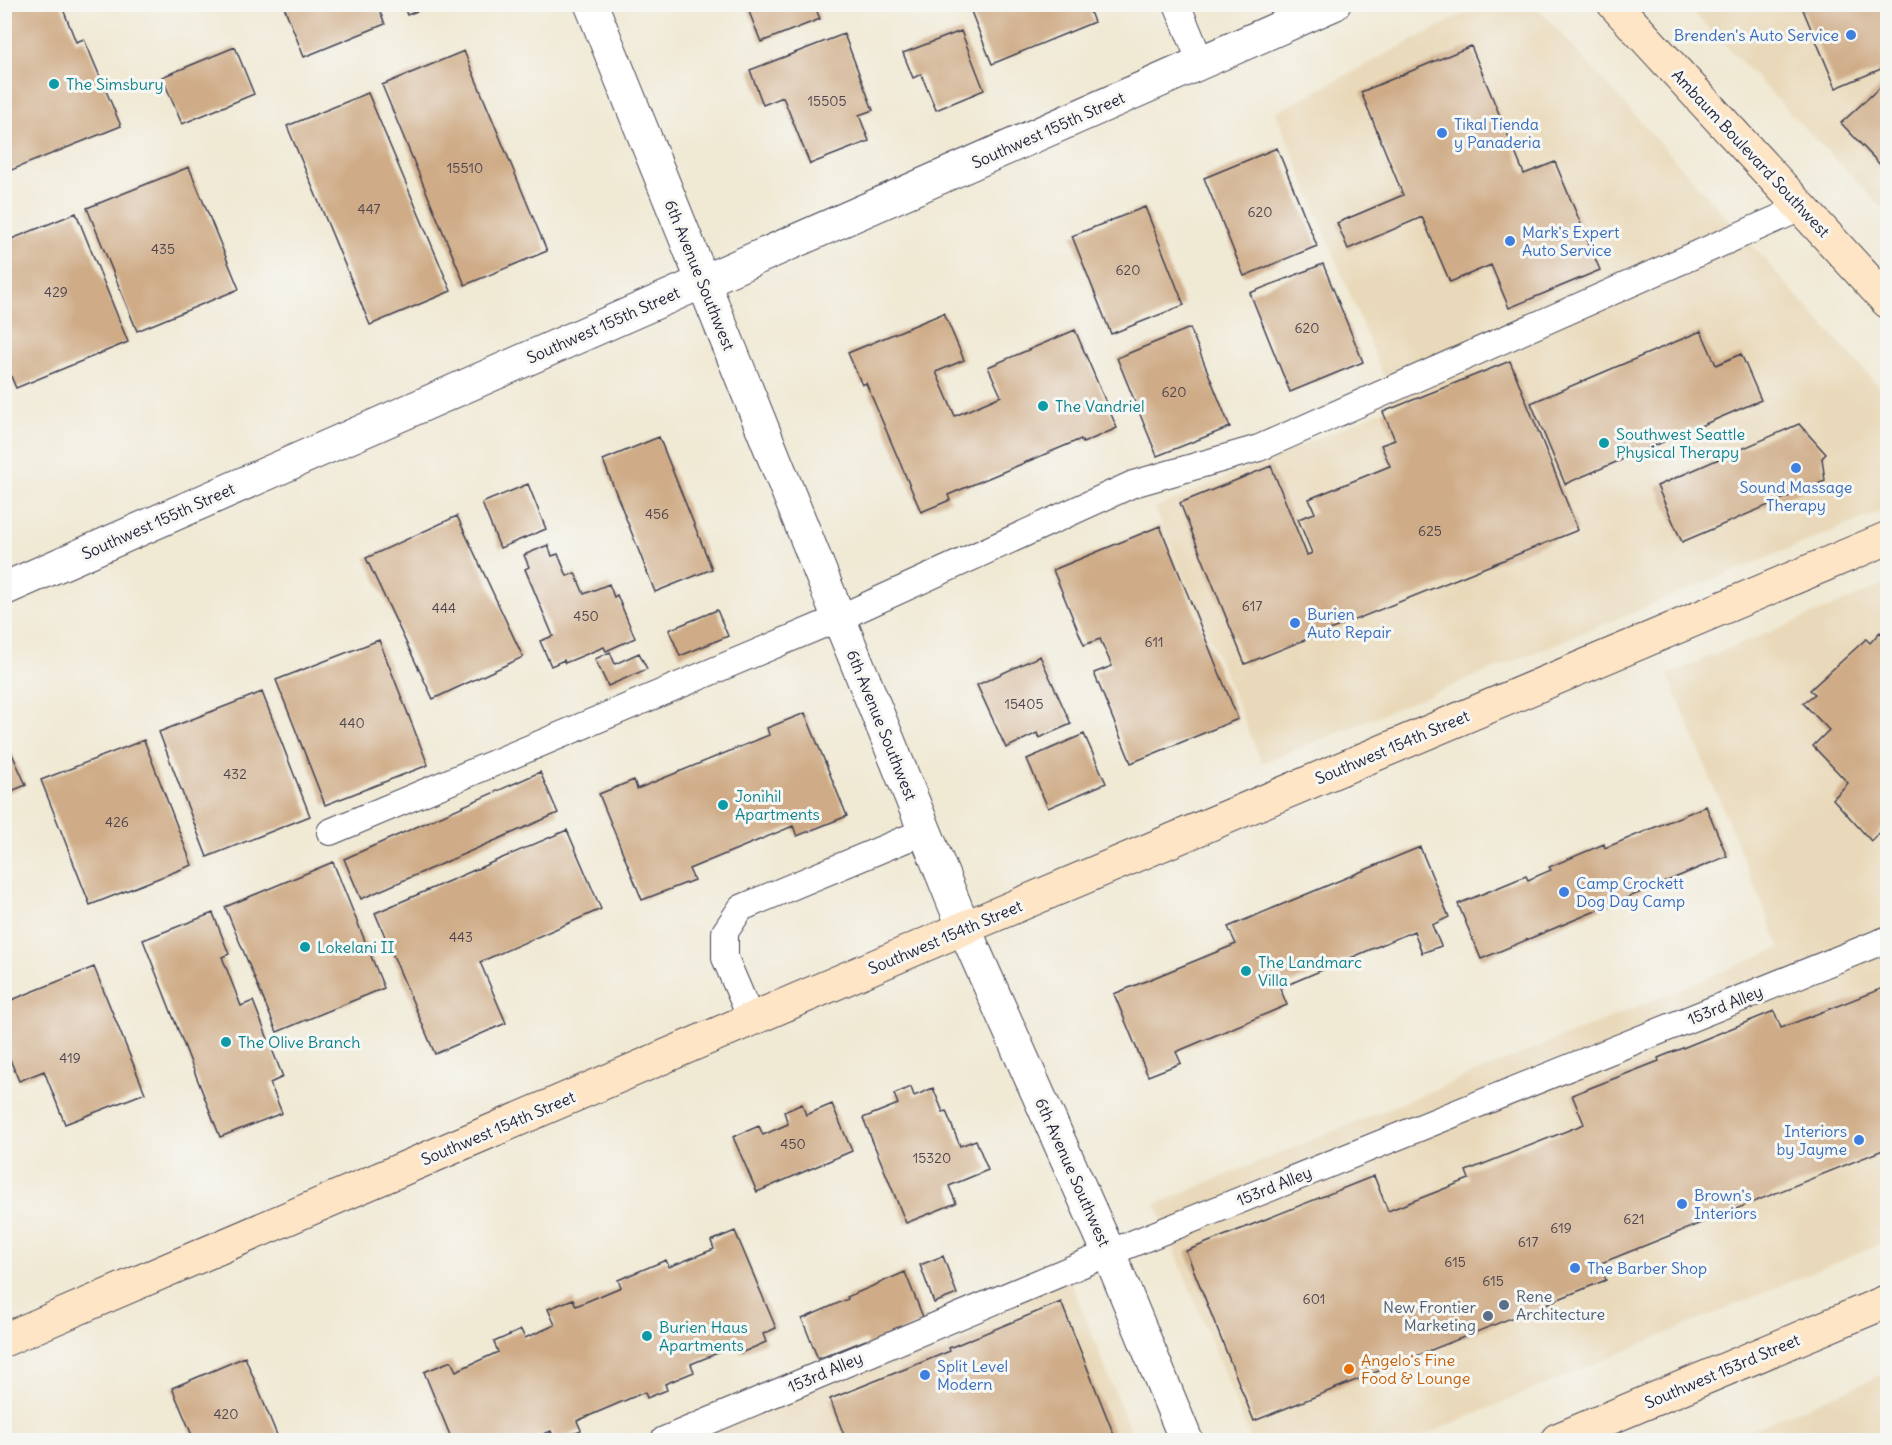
<svg xmlns="http://www.w3.org/2000/svg" width="1892" height="1445" viewBox="0 0 1892 1445" font-family="Delius,sans-serif">
<rect width="100%" height="100%" fill="#f6f6f2"/>
<filter id="ink" filterUnits="userSpaceOnUse"><feTurbulence type="fractalNoise" baseFrequency=".0167" numOctaves="2"/><feDisplacementMap in="SourceGraphic" scale="12" xChannelSelector="R" yChannelSelector="G"/><feConvolveMatrix kernelMatrix="1 2 1 2 8 2 1 2 1" color-interpolation-filters="sRGB"/></filter>
<filter id="wash" filterUnits="userSpaceOnUse"><feTurbulence type="fractalNoise" baseFrequency=".008" numOctaves="4" result="noise"/><feDisplacementMap in="SourceGraphic" scale="24" xChannelSelector="R" yChannelSelector="G"/><feGaussianBlur stdDeviation="1.35" result="paint"/><feColorMatrix in="noise" values="0 0 0 0 0 0 0 0 0 0 0 0 0 0 0 0 0 1.4 0 .05"/><feComposite in="paint" operator="in"/></filter>
<g filter="url(#wash)">
<rect width="100%" height="100%" fill="#f0e9d4"/>
<path fill="#e9d9ba" d="M 1686,5 L 1887,5 L 1887,213 Z
M 1539,9 L 1887,396 L 1887,509 L 1262,763 L 1155,508 L 1395,405 L 1276,112 L 1467,12 Z
M 1887,584 L 1887,1241 L 1413,1440 L 1251,1440 L 1156,1204 L 1780,948 L 1668,674 Z
M 1066,1270 L 1134,1440 L 656,1440 Z
M 1887,1373 L 1887,1440 L 1727,1440 L 1811,1405 Z"/>
<g id="blocks">
<path fill="#cfac87" d="M 4,4 L 61,4 L 76,42 L 84,39 L 121,126 L 4,173 Z
M 283,4 L 377,4 L 385,24 L 304,57 Z
M 403,4 L 433,4 L 433,5 L 407,15 Z
M 746,4 L 814,4 L 820,19 L 761,42 Z
M 968,4 L 1087,4 L 1094,22 L 992,64 Z
M 1801,5 L 1888,5 L 1888,66 L 1836,88 Z
M 961,31 L 984,90 L 936,110 L 921,74 L 913,78 L 903,53 Z
M 844,34 L 873,110 L 859,115 L 869,141 L 810,164 L 783,97 L 763,105 L 750,70 Z
M 1471,46 L 1524,174 L 1555,162 L 1600,270 L 1509,308 L 1491,265 L 1450,282 L 1422,217 L 1348,249 L 1337,223 L 1403,195 L 1361,92 Z
M 235,47 L 254,94 L 182,124 L 162,77 Z
M 464,51 L 547,251 L 465,285 L 382,85 Z
M 1888,80 L 1888,173 L 1841,123 Z
M 368,93 L 451,291 L 370,325 L 287,126 Z
M 1277,148 L 1317,246 L 1244,276 L 1204,178 Z
M 189,167 L 239,289 L 137,331 L 87,208 Z
M 1145,207 L 1184,305 L 1111,334 L 1072,236 Z
M 76,213 L 128,342 L 16,388 L 4,360 L 4,242 Z
M 1323,264 L 1363,362 L 1290,392 L 1250,293 Z
M 944,313 L 964,360 L 936,372 L 955,416 L 1001,396 L 988,367 L 1075,330 L 1117,428 L 1083,443 L 1081,439 L 948,495 L 950,500 L 921,512 L 866,383 L 862,385 L 848,353 Z
M 1190,328 L 1230,427 L 1157,456 L 1117,358 Z
M 1701,331 L 1716,365 L 1741,354 L 1761,400 L 1565,484 L 1531,403 Z
M 1510,361 L 1578,530 L 1245,664 L 1180,503 L 1271,466 L 1307,555 L 1312,553 L 1298,519 L 1315,513 L 1309,499 L 1390,466 L 1381,445 L 1395,440 L 1383,412 Z
M 1799,424 L 1826,454 L 1822,458 L 1825,481 L 1682,542 L 1657,486 Z
M 659,437 L 712,569 L 655,592 L 603,460 Z
M 528,484 L 546,529 L 500,548 L 482,503 Z
M 457,516 L 523,657 L 433,699 L 366,558 Z
M 1160,526 L 1238,719 L 1131,763 L 1094,673 L 1112,666 L 1100,639 L 1084,645 L 1053,570 Z
M 548,545 L 552,556 L 558,554 L 567,576 L 575,573 L 584,594 L 609,584 L 614,597 L 617,595 L 635,638 L 606,651 L 604,647 L 565,663 L 564,660 L 551,666 L 540,641 L 553,636 L 525,569 L 529,567 L 524,555 Z
M 717,610 L 728,636 L 680,656 L 669,630 Z
M 1880,632 L 1888,640 L 1888,823 L 1871,841 L 1833,799 L 1848,783 L 1813,746 L 1829,730 L 1803,703 L 1815,694 L 1810,690 L 1866,639 L 1870,643 Z
M 379,640 L 428,765 L 325,805 L 276,680 Z
M 610,652 L 615,664 L 639,653 L 647,669 L 608,686 L 595,659 Z
M 1040,656 L 1071,724 L 1039,738 L 1037,733 L 1006,748 L 977,685 Z
M 262,692 L 310,816 L 207,857 L 159,732 Z
M 805,713 L 847,816 L 797,836 L 793,826 L 689,869 L 694,880 L 642,900 L 599,794 L 634,780 L 637,789 L 769,735 L 767,728 Z
M 1084,734 L 1106,783 L 1048,808 L 1027,759 Z
M 4,736 L 26,785 L 4,794 Z
M 144,740 L 192,865 L 90,905 L 41,780 Z
M 540,772 L 558,813 L 361,899 L 344,859 Z
M 1706,806 L 1727,856 L 1481,959 L 1458,904 L 1526,876 L 1528,880 L 1551,870 L 1549,867 L 1604,844 L 1605,848 Z
M 567,830 L 601,909 L 480,962 L 506,1023 L 435,1054 L 375,913 Z
M 1420,847 L 1449,917 L 1432,925 L 1441,946 L 1422,953 L 1414,931 L 1280,988 L 1287,1005 L 1176,1052 L 1181,1063 L 1148,1076 L 1114,994 L 1236,944 L 1228,927 Z
M 333,862 L 384,988 L 277,1032 L 225,907 Z
M 213,913 L 229,954 L 222,957 L 241,1006 L 253,1001 L 283,1077 L 270,1083 L 282,1113 L 220,1137 L 143,940 Z
M 94,967 L 145,1093 L 65,1124 L 44,1071 L 19,1081 L 4,1045 L 4,1003 Z
M 1888,986 L 1888,1148 L 1599,1264 L 1606,1280 L 1254,1421 L 1186,1251 L 1374,1176 L 1388,1211 L 1469,1179 L 1466,1171 L 1584,1124 L 1572,1095 L 1659,1061 L 1658,1058 L 1774,1011 L 1781,1028 Z
M 911,1087 L 914,1096 L 933,1088 L 943,1112 L 946,1111 L 960,1146 L 976,1140 L 988,1170 L 949,1186 L 956,1203 L 906,1223 L 863,1118 L 898,1104 L 894,1094 Z
M 802,1104 L 806,1115 L 832,1104 L 852,1151 L 757,1192 L 733,1137 L 759,1126 L 763,1135 L 788,1124 L 784,1112 Z
M 735,1231 L 776,1328 L 763,1334 L 766,1342 L 741,1353 L 737,1345 L 691,1364 L 694,1372 L 665,1384 L 667,1390 L 647,1398 L 645,1392 L 577,1421 L 581,1430 L 555,1440 L 551,1431 L 529,1440 L 452,1440 L 424,1372 L 451,1361 L 456,1371 L 498,1352 L 494,1342 L 521,1330 L 525,1338 L 555,1325 L 548,1309 L 573,1299 L 576,1306 L 621,1287 L 618,1280 L 666,1260 L 669,1267 L 714,1249 L 711,1241 Z
M 943,1256 L 957,1294 L 934,1303 L 920,1265 Z
M 905,1272 L 925,1322 L 868,1345 L 866,1340 L 818,1359 L 802,1319 L 848,1299 L 847,1297 Z
M 1061,1302 L 1116,1440 L 832,1440 L 844,1435 L 830,1399 L 950,1351 L 949,1348 Z
M 245,1357 L 279,1440 L 194,1440 L 172,1388 Z"/>
</g>
</g>
<g filter="url(#ink)">
<use href="#blocks" fill-opacity="0" stroke="#414052" stroke-width="1.5"/>
<g fill="none" stroke-linecap="round" stroke-linejoin="round">
<g stroke="#414052" stroke-width="28">
<path id="lane" d="M 1177,4 L 1201,63
M 330,832 L 839,618 L 1133,484 L 1259,448 L 1801,208
M 751,1019 L 725,958 L 725,932 L 741,908 L 925,831
M 664,1440 L 1109,1253 L 1888,939"/>
</g>
<g stroke="#414052" stroke-width="35">
<path id="street" d="M 591,4 L 964,928 L 1109,1253 L 1186,1440
M 4,589 L 1334,4"/>
</g>
<g stroke="#414052" stroke-width="35">
<path id="secondary" d="M 1614,4 L 1888,302
M 4,1340 L 964,928 L 1888,538
M 1557,1440 L 1888,1301"/>
</g>
<use href="#lane" stroke="#fff" stroke-width="26"/>
<use href="#street" stroke="#fff" stroke-width="33"/>
<use href="#secondary" stroke="#fee5c5" stroke-width="33"/>
</g>
</g>
<g fill="#3f7fe0" stroke="#f6f6f2" stroke-width="2">
<circle cx="1851" cy="35" r="6"/>
<circle cx="1442" cy="133" r="6"/>
<circle cx="1510" cy="241" r="6"/>
<circle cx="1796" cy="468" r="6"/>
<circle cx="1295" cy="623" r="6"/>
<circle cx="1564" cy="892" r="6"/>
<circle cx="1859" cy="1140" r="6"/>
<circle cx="1682" cy="1204" r="6"/>
<circle cx="1575" cy="1268" r="6"/>
<circle cx="925" cy="1375" r="6"/>
</g>
<g fill="#0f9aa8" stroke="#f6f6f2" stroke-width="2">
<circle cx="54" cy="84" r="6"/>
<circle cx="1043" cy="406" r="6"/>
<circle cx="1604" cy="443" r="6"/>
<circle cx="723" cy="805" r="6"/>
<circle cx="305" cy="947" r="6"/>
<circle cx="1246" cy="971" r="6"/>
<circle cx="226" cy="1042" r="6"/>
<circle cx="647" cy="1336" r="6"/>
</g>
<g fill="#5c6f8a" stroke="#f6f6f2" stroke-width="2">
<circle cx="1504" cy="1305" r="6"/>
<circle cx="1488" cy="1316" r="6"/>
</g>
<circle fill="#e8710a" stroke="#f6f6f2" stroke-width="2" cx="1349" cy="1369" r="6"/>
<g text-anchor="middle" stroke-width="6" stroke-linejoin="round" paint-order="stroke">
<g font-size="14" fill="#4d444e">
<text x="827" y="106">15505</text>
<text x="465" y="173">15510</text>
<text x="369" y="214">447</text>
<text x="1260" y="217">620</text>
<text x="163" y="254">435</text>
<text x="1128" y="275">620</text>
<text x="56" y="297">429</text>
<text x="1307" y="333">620</text>
<text x="1174" y="397">620</text>
<text x="657" y="519">456</text>
<text x="1430" y="536">625</text>
<text x="1252" y="611">617</text>
<text x="444" y="613">444</text>
<text x="586" y="621">450</text>
<text x="1154" y="647">611</text>
<text x="1024" y="709">15405</text>
<text x="352" y="728">440</text>
<text x="235" y="779">432</text>
<text x="117" y="827">426</text>
<text x="461" y="942">443</text>
<text x="70" y="1063">419</text>
<text x="793" y="1149">450</text>
<text x="932" y="1163">15320</text>
<text x="1634" y="1224">621</text>
<text x="1561" y="1233">619</text>
<text x="1528" y="1247">617</text>
<text x="1455" y="1267">615</text>
<text x="1493" y="1286">615</text>
<text x="1314" y="1304">601</text>
<text x="226" y="1419">420</text>
</g>
<g font-size="16" fill="#366cbe" stroke="#f6f6f2" text-anchor="start">
<text x="1839" y="41" text-anchor="end">Brenden's Auto Service</text>
<text x="1454" y="130">Tikal Tienda<tspan x="1454" dy="18">y Panaderia</tspan></text>
<text x="1522" y="238">Mark's Expert<tspan x="1522" dy="18">Auto Service</tspan></text>
<text x="1796" y="493" text-anchor="middle">Sound Massage<tspan x="1796" dy="18">Therapy</tspan></text>
<text x="1307" y="620">Burien<tspan x="1307" dy="18">Auto Repair</tspan></text>
<text x="1576" y="889">Camp Crockett<tspan x="1576" dy="18">Dog Day Camp</tspan></text>
<text x="1847" y="1137" text-anchor="end">Interiors<tspan x="1847" dy="18">by Jayme</tspan></text>
<text x="1694" y="1201">Brown's<tspan x="1694" dy="18">Interiors</tspan></text>
<text x="1587" y="1274">The Barber Shop</text>
<text x="937" y="1372">Split Level<tspan x="937" dy="18">Modern</tspan></text>
</g>
<g font-size="16" fill="#0d838f" stroke="#f6f6f2" text-anchor="start">
<text x="66" y="90">The Simsbury</text>
<text x="1055" y="412">The Vandriel</text>
<text x="1616" y="440">Southwest Seattle<tspan x="1616" dy="18">Physical Therapy</tspan></text>
<text x="735" y="802">Jonihil<tspan x="735" dy="18">Apartments</tspan></text>
<text x="317" y="953">Lokelani II</text>
<text x="1258" y="968">The Landmarc<tspan x="1258" dy="18">Villa</tspan></text>
<text x="238" y="1048">The Olive Branch</text>
<text x="659" y="1333">Burien Haus<tspan x="659" dy="18">Apartments</tspan></text>
</g>
<g font-size="16" fill="#22223b" stroke="#f6f6f2">
<text transform="translate(1048 130) rotate(-24)" y="6">Southwest 155th Street</text>
<text transform="translate(1751 153) rotate(47)" y="6">Ambaum Boulevard Southwest</text>
<text transform="translate(700 275) rotate(68)" y="6">6th Avenue Southwest</text>
<text transform="translate(603 325) rotate(-24)" y="6">Southwest 155th Street</text>
<text transform="translate(158 521) rotate(-24)" y="6">Southwest 155th Street</text>
<text transform="translate(882 725) rotate(68)" y="6">6th Avenue Southwest</text>
<text transform="translate(1392 747) rotate(-23)" y="6">Southwest 154th Street</text>
<text transform="translate(945 937) rotate(-23)" y="6">Southwest 154th Street</text>
<text transform="translate(1725 1005) rotate(-22)" y="6">153rd Alley</text>
<text transform="translate(498 1128) rotate(-23)" y="6">Southwest 154th Street</text>
<text transform="translate(1073 1172) rotate(66)" y="6">6th Avenue Southwest</text>
<text transform="translate(1274 1186) rotate(-22)" y="6">153rd Alley</text>
<text transform="translate(1722 1371) rotate(-23)" y="6">Southwest 153rd Street</text>
<text transform="translate(825 1372) rotate(-23)" y="6">153rd Alley</text>
</g>
<g font-size="16" fill="#4e5e75" stroke="#f6f6f2" text-anchor="start">
<text x="1516" y="1302">Rene<tspan x="1516" dy="18">Architecture</tspan></text>
<text x="1476" y="1313" text-anchor="end">New Frontier<tspan x="1476" dy="18">Marketing</tspan></text>
</g>
<g font-size="16" fill="#c56008" stroke="#f6f6f2" text-anchor="start">
<text x="1361" y="1366">Angelo's Fine<tspan x="1361" dy="18">Food &amp; Lounge</tspan></text>
</g>
</g>
<rect width="1892" height="1445" fill="none" stroke="#f6f6f2" stroke-width="24"/>
</svg>
